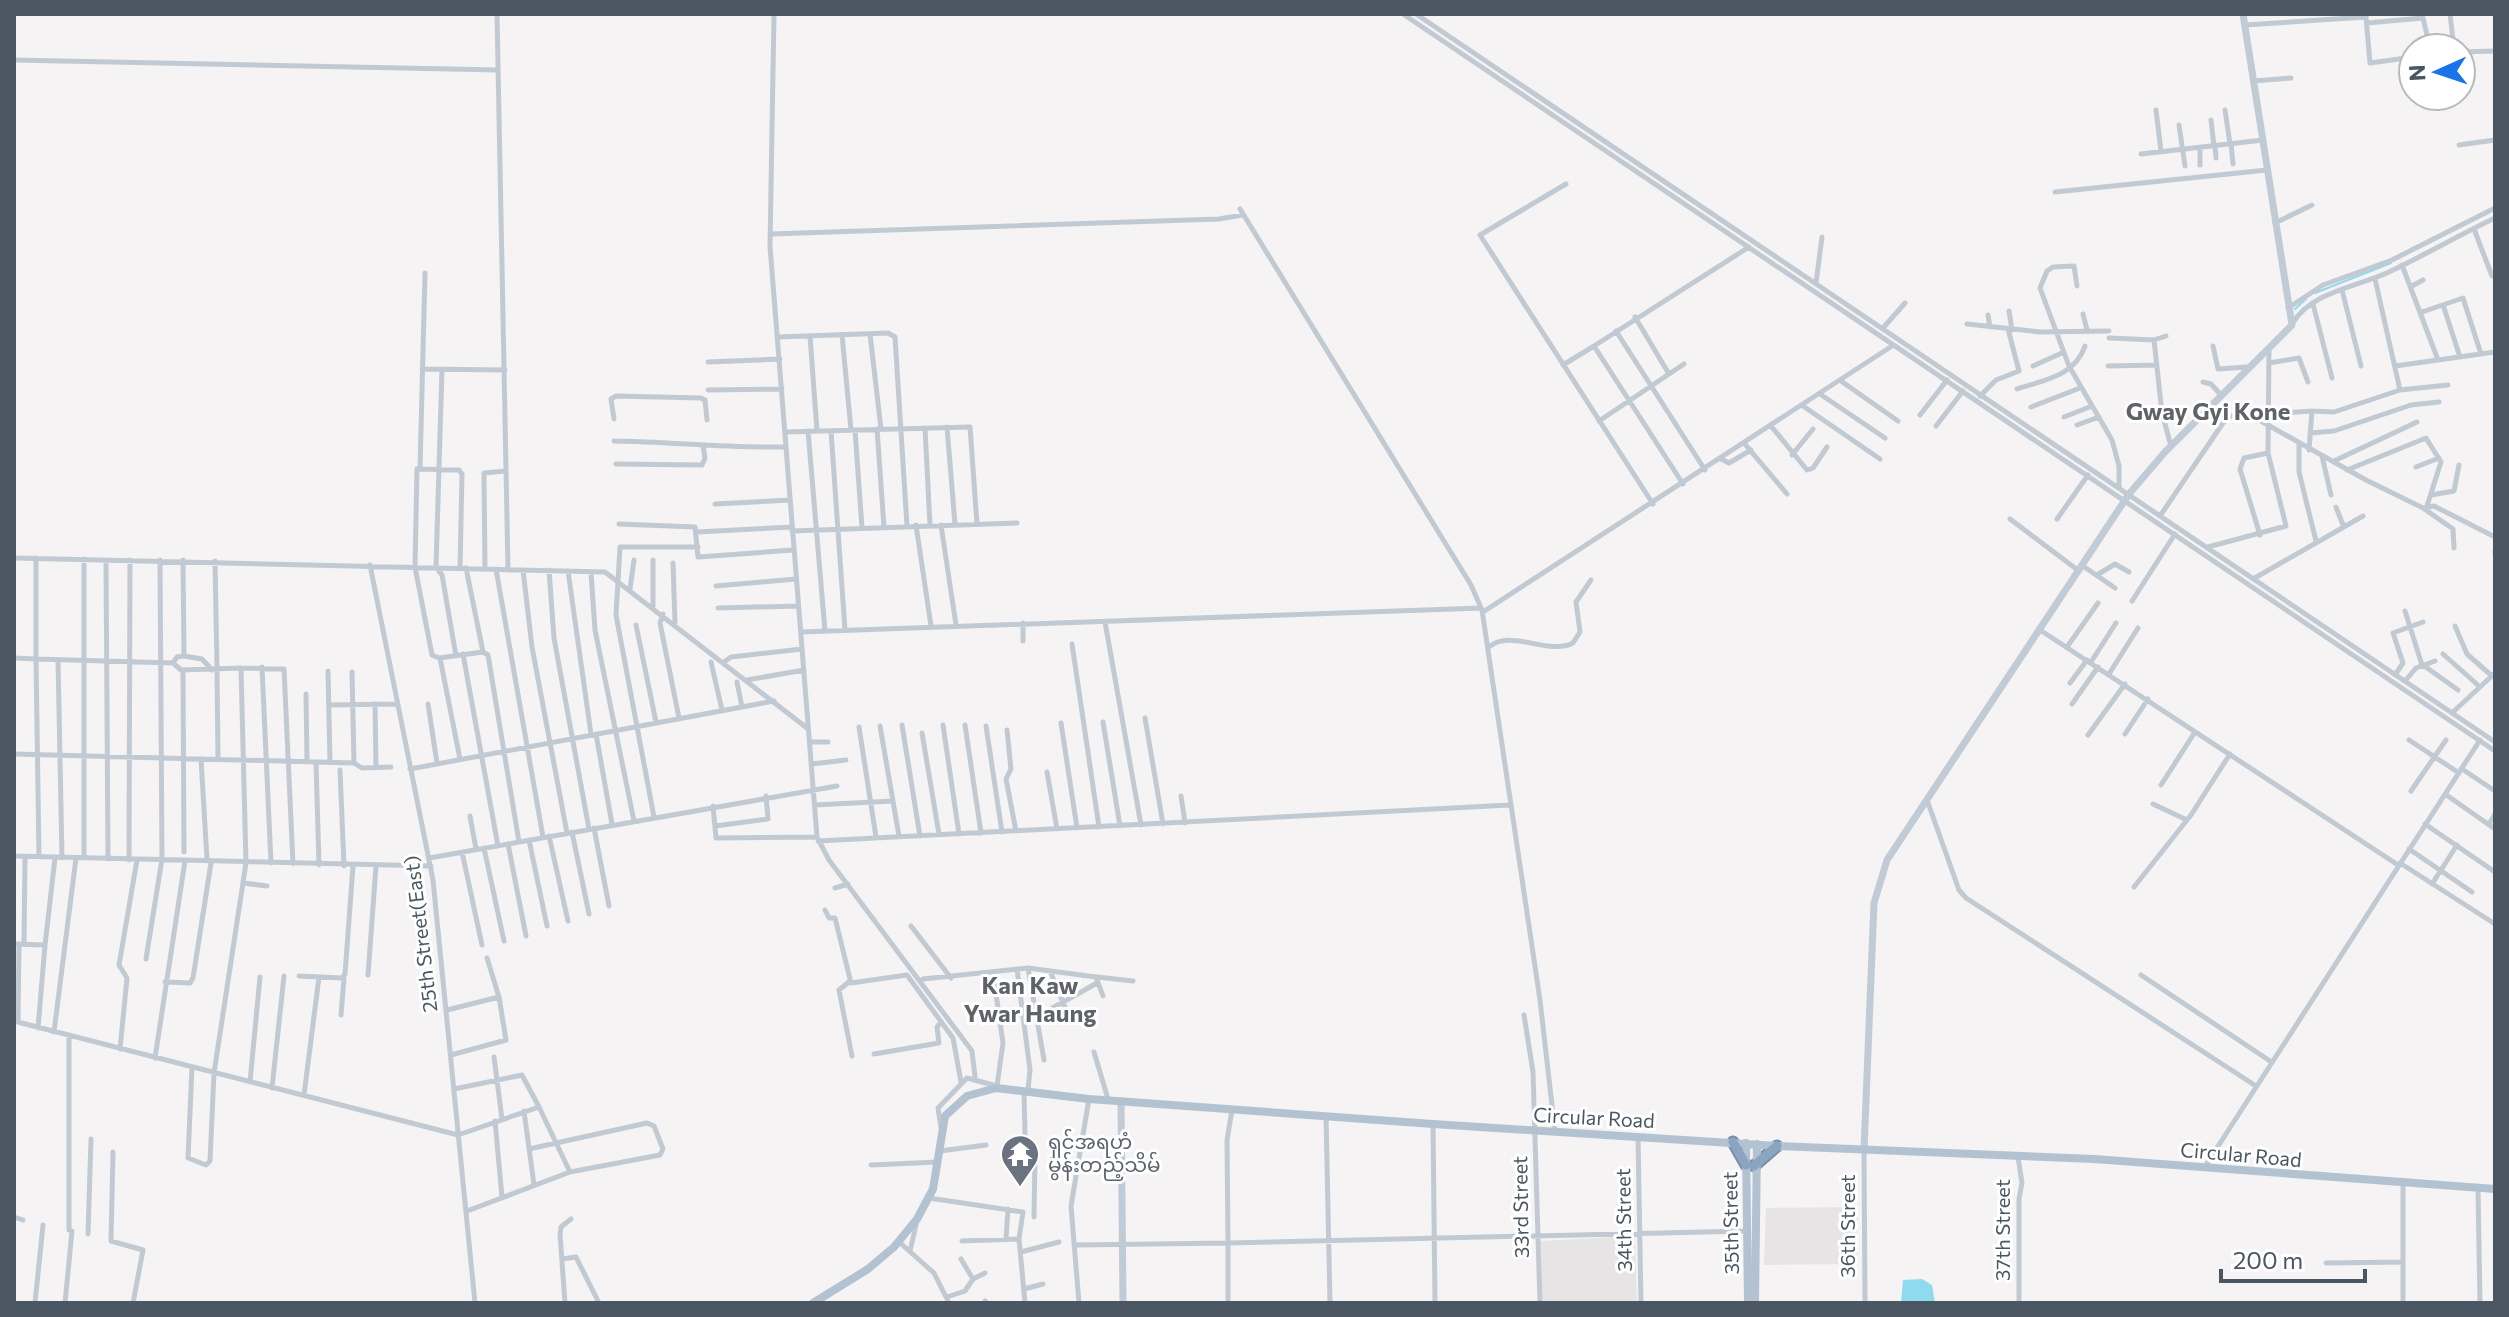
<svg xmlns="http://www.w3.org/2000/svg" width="2509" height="1317" viewBox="0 0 2509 1317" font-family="Commissioner,'Noto Sans Myanmar',sans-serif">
<rect width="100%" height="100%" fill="#f5f3f3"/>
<path fill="#e6e4e5" d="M 1858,1207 L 1857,1264 L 1764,1265 L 1766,1208 Z
M 1635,1236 L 1637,1303 L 1542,1303 L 1541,1241 Z"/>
<path fill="#90daee" d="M 1922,1279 L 1932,1285 L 1935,1303 L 1901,1303 L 1903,1280 Z"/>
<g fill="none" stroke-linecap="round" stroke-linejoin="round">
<path stroke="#90daee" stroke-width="2" d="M 2315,293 L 2391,263
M 2295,309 L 2306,299"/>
<g stroke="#7690ad" stroke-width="13">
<path id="highway" d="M 1733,1142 L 1746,1165
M 1754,1166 L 1777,1146"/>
</g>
<path stroke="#c1cad2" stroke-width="5" d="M 497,14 L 508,570
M 774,14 L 770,246 L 817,837 L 829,860 L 972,1051 L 975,1077
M 1403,14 L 2495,751
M 1416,14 L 2495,742
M 2450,14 L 2454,48
M 2366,17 L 2370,63 L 2413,57
M 2367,23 L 2423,18 L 2430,48
M 2245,25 L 2366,17 L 2366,14
M 2461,52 L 2495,51
M 14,60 L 498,70
M 2254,81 L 2291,78
M 2156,110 L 2161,151
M 2225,110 L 2230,144
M 2211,120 L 2214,146
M 2179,125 L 2185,166
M 2231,144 L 2233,164
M 2459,145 L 2495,140
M 2215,146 L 2216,158
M 2200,147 L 2200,165
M 2141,154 L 2263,140
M 1566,184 L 1480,235 L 1653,504
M 2055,192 L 2267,170
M 1240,209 L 1471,585 L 1482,610 L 1540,1000 L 1555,1132
M 2275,223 L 2312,205
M 2474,229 L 2492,276
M 771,234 L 1219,219 L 1243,215
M 2402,265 L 2438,360
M 1816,283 L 1822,237
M 2077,286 L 2074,266 L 2053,267 L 2047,271 L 2040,288 L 2069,366 L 2112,440 L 2119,466 L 2119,488
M 2412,286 L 2423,280
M 2342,290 L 2361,366
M 2313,304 L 2332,378
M 2443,305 L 2460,357
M 2288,308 L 2323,285 L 2392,260 L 2495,208
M 2009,311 L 2012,330
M 2422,312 L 2463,298 L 2481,354
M 2083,314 L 2087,330
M 1988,315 L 1990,327
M 1635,317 L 1669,374
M 1967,324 L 2040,332 L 2109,331
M 2292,324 C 2312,291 2357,287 2389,272 C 2425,255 2459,235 2495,218
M 1883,328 L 1905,303
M 1616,331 L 1705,470
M 870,334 L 881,429
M 842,335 L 851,430
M 810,336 L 817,431
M 778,337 L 888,333 L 895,337 L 907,526
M 2109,338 L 2154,340 L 2166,336
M 2154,340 L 2162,413 L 2171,446
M 2213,346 L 2218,369 L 2247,367
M 708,362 L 780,359
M 2269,363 L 2299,358 L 2308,382
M 1563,365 L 1594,346
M 2033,366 L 2064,352
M 2108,366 L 2157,365
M 2395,366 L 2495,352
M 422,369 L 505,370
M 442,369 L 436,567 L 442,575 L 456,656
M 1841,381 L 1898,421
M 2203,382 L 2211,384 L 2221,395
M 2017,389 C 2044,380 2075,376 2085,346
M 708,390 L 782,389
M 2400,390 L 2448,385
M 1820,394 L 1885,438
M 1980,396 L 1996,380 L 2019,371 L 2008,329
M 1803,406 L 1880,459
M 2031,407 L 2080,388
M 2268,414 L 2312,411
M 1920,415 L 1947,380
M 2064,417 L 2092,406
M 614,419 L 611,399 L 616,396 L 701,398 L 705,400 L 707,420
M 1599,421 L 1684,364
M 2077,425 L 2099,417
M 1771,426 L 1807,470 L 1813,468 L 1827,447
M 1936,426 L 1963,391
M 947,427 L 955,524
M 925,428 L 930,525
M 877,429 L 884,527
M 855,430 L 862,528
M 808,431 L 825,631
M 831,431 L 845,630
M 785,432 L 970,427 L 977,524
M 2310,433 L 2334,431 L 2411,405 L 2439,402
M 614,441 C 672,442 727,448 785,447
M 1744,443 L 1787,494
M 2299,444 L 2299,472 L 2316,541
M 2309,450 L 2312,411 L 2334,412 L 2400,390 L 2375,279
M 1792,455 L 1813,429
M 2322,456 L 2331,495
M 1721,459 L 1729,463 L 1751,450
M 2334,461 L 2417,422
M 616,464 L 702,465 L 705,458 L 703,446
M 2416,467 L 2439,458
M 420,469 L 425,273
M 2347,470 L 2426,438 L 2441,462 L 2427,506
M 1683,484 L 1594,346 L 1749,247
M 2431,495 L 2454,491 L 2459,465
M 715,504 L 790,500
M 2336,507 L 2343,525
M 2423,508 L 2453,529 L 2454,548
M 2160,516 L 2223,423 L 2231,416 L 2250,415 L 2366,480 L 2423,508 L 2434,506 L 2495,537
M 2010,519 L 2079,571
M 2057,519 L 2088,475
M 619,524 L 695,527 L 698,557 L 793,550
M 916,525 L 931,626
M 941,525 L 956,625
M 792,531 L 1017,523
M 697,532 L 792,527
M 2260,535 L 2240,469 L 2244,458 L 2268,453
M 2208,547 L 2286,526 L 2268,453 L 2269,348
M 2495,551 L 2495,554
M 14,558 L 605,572 L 807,728
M 36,558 L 36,659 L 173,663 L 181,670 L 241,668
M 84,559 L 84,858
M 106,560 L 108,859
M 653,560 L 653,606
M 215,561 L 217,668
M 673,563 L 675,623
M 370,565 L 433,880 L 475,1303
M 2083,566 L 2115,588
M 460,568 L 462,474 L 459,470 L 417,469 L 415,567 L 432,655 L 439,658 L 483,652 L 488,655 L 519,842
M 466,568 L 483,652
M 485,569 L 484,473 L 506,471
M 496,569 L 543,837
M 523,570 L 532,647 L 567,833
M 549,570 L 554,638 L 589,829
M 568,571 L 591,734
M 591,572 L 595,630 L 634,821
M 2097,575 L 2115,564 L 2129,572
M 2253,579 L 2363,516
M 716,586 L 796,579
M 630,589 L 634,560
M 2132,601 L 2175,534
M 718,608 L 798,606
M 2405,611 L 2422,665
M 1483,612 L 1892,346
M 663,614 L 660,623 L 679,718
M 1105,622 L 1141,825
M 1023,623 L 1023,641
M 636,625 L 656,722
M 2455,626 L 2467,654 L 2492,676
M 2040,630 L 2398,865
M 801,632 L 1481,608
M 1072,644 L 1099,827
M 1489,647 C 1510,628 1548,656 1573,643 L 1580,632 L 1576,602 L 1591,580
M 2067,647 L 2098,603
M 463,654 L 498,846
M 2443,654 L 2480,687
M 184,656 L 202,659 L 212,670
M 14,658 L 36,659 L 39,857
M 440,658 L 460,759
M 58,660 L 62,858
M 711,662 L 722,710
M 724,662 L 731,657 L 802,649
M 2091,662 L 2116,623
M 173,663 L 177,657 L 184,656 L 183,560
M 2423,665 L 2458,690
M 262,667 L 271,863
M 183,670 L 184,852
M 217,670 L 218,759
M 328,671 L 330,762
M 352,672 L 354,763
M 2109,674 L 2138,628
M 2395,675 L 2403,663 L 2393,633 L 2423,622
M 747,680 L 804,670
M 2405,681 L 2416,668 L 2435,661
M 737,682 L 742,707
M 2070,683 L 2087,660
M 306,694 L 307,762
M 375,704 L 376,767
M 428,704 L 437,763
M 2072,704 L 2098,667
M 329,705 L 397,704
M 2453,712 L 2495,673
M 1145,718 L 1163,824
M 1103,722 L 1120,826
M 1061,723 L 1077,828
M 902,725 L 920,836
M 943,725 L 959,834
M 965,725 L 981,833
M 880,726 L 899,836
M 986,726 L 1002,832
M 859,727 L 876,837
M 1007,730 L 1011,769 L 1006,779 L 1016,831
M 922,733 L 939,834
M 596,734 L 612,824
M 2125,734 L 2148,699
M 2088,735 L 2125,684
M 2409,740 L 2459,773
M 810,742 L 828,742
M 14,754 L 354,763 L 362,768 L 391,767
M 316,763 L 319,865
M 812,764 L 846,760
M 410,769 L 774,701
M 2462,769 L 2495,791
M 340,770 L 344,866
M 1047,772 L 1057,829
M 2161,785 L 2195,732
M 2411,791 L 2446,740
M 2445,794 L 2495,829
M 1181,796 L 1185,823
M 1927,800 L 1959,890 L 1966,898 L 2256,1086
M 2153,804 L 2187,820
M 815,805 L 893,801
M 713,806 L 716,838 L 817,837
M 470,816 L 476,849
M 654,817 L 616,615 L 620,547 L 698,547
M 2425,824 L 2495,872
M 2489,824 L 2495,814
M 715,826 L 768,819 L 766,796
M 594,828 L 609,906
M 572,832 L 589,914
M 549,836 L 568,921
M 529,840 L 547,926
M 818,841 L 1510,805
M 508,844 L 526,936
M 484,848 L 504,941
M 2409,849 L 2472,892
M 462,852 L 482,945
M 14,856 L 431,866
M 429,858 L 837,786
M 129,860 L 130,560
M 2400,863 L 2495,924
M 243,883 L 267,886
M 2432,884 L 2457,845
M 2134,887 L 2191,815 L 2230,754
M 835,888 L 848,884
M 825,910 L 829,918 L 835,918 L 851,983 L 907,975 L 953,1038 L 961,1082
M 911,926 L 951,978
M 14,944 L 45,945 L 55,858
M 24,944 L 25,857
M 146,959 L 162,859 L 160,560
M 1017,969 L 1030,1070 L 1028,1090
M 1050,971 L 1069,1017
M 993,973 L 1003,1043 L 997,1086
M 368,975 L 376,866
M 2141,975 L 2270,1061
M 299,976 L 342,978 L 345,974 L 353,866
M 1097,977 L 1133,981
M 923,979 L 1028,968
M 850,981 L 839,990 L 852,1056
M 165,982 L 190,983 L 193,978 L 211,863 L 207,859 L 201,759
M 447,1010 L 499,997 L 487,958
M 341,1015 L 344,978
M 1524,1015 L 1533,1072 L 1540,1303
M 999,1017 L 1049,1010 L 1097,983
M 14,1021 L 458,1135 L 539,1107 L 570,1172
M 18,1022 L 19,944
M 38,1028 L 45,945
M 54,1032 L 76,858
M 120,1049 L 127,978 L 119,965 L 137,860
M 1094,1052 L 1108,1099
M 874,1054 L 939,1043 L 937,1027 L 941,1022
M 451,1055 L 506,1040 L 499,997
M 494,1057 L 502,1119
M 155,1058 L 185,861
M 1044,1060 L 1028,968 L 1096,977 L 1103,996
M 192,1067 L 188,1158 L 206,1165 L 210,1161 L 214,1073 L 246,863 L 241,668 L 284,669 L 293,864
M 250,1082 L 260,977
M 272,1088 L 284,976
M 454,1089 L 522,1075 L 539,1107
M 1024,1091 L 1025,1136 L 1035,1153 L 1034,1217
M 304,1095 L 319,977
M 1232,1110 L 1227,1140 L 1228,1243 L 1746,1231
M 524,1111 L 534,1185
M 1326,1116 L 1330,1303
M 495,1121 L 502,1197
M 1433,1124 L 1435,1303
M 941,1128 L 938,1108 L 967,1078 L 997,1086
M 1638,1137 L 1641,1303
M 1864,1150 L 1865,1303
M 940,1151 L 986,1145
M 113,1152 L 111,1241 L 143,1250 L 133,1303
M 2018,1157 L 2022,1183 L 2019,1199 L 2019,1303
M 871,1165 L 938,1162
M 2204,1168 L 2480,740
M 2478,1188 L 2480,1303
M 929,1198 L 1023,1212 L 1019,1239 L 1025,1303
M 467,1211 L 570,1172 L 660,1155 L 663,1149 L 654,1126 L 647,1123 L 529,1149
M 14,1217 L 23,1220
M 69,1230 L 69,1036
M 88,1234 L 91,1139
M 1006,1239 L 1008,1209
M 898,1241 L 934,1273 L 949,1303
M 962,1241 L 1019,1239
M 1075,1245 L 1228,1243 L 1228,1303
M 910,1251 L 917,1221
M 1021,1252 L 1059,1242
M 562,1259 L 576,1257 L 599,1303
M 2326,1263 L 2403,1262
M 973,1279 L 985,1273
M 1024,1289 L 1043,1284
M 947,1297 L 965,1291 L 973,1279 L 961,1259
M 985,1301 L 987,1303
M 35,1303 L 43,1225
M 65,1303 L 72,1231
M 565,1303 L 560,1234 L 561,1227 L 571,1219
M 1079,1303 L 1071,1206 L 1089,1099
M 2403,1303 L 2403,1182"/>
<path stroke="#c1cbd6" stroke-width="7" d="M 1121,1101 L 1123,1303
M 1864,1150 L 1874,903 L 1887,860 L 2129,494 L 2165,452 L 2292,325 L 2243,14"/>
<path stroke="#b3c2d1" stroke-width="8" d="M 1746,1143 L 1748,1303
M 813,1303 L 868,1269 L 894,1247 L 917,1219 L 933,1189 L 945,1116 L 967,1096 L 996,1088 L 1089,1099 L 1433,1124 L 1777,1146 L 2094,1159 L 2495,1189
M 1755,1303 L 1757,1144"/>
<use href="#highway" stroke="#8ba5c1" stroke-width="9"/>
</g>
<defs>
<g id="temple-pin" transform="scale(2)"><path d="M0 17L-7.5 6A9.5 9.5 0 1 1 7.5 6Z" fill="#6b7280" stroke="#fff"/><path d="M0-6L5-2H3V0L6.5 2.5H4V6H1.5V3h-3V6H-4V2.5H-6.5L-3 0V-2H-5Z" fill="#fff"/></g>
</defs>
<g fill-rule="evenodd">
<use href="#temple-pin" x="1020" y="1154"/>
</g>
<g text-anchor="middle" stroke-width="6" stroke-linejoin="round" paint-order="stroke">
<g font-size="20" fill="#4a5661" stroke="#fff">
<text transform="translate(421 934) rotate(-97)" y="7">25th Street(East)</text>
<text transform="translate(1594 1118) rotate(3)" y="7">Circular Road</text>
<text transform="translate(2241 1155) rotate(5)" y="7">Circular Road</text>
<text transform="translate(1521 1207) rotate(-91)" y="7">33rd Street</text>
<text transform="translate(1624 1220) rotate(-91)" y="7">34th Street</text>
<text transform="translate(1731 1223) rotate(-91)" y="7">35th Street</text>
<text transform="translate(1848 1226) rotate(-90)" y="7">36th Street</text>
<text transform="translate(2003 1230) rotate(-90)" y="7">37th Street</text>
</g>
<g font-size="20" fill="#5b616d" stroke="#fff" text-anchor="start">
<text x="1048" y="1149">ရှင်အရဟံ<tspan x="1048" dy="23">မွန်းတည့်သိမ်</tspan></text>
</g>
<g font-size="24" font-weight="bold" fill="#5f6368" stroke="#fff">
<text x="2208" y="420">Gway Gyi Kone</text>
<text x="1030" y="994">Kan Kaw<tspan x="1030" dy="28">Ywar Haung</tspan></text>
</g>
</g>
<rect width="2509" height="1317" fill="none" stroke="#4a5661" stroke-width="32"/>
<g transform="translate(2437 72) rotate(267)"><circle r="38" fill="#ffffff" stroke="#b7bbc0" stroke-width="2"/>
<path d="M0-6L14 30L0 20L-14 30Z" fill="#1a73e8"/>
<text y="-12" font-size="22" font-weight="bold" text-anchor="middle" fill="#4a5661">N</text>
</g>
<path d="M2221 1269v12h144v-12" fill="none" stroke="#4a5661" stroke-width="4"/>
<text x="2233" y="1269" font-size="24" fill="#4a5661" stroke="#ffffff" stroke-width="6" paint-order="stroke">200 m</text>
</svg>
